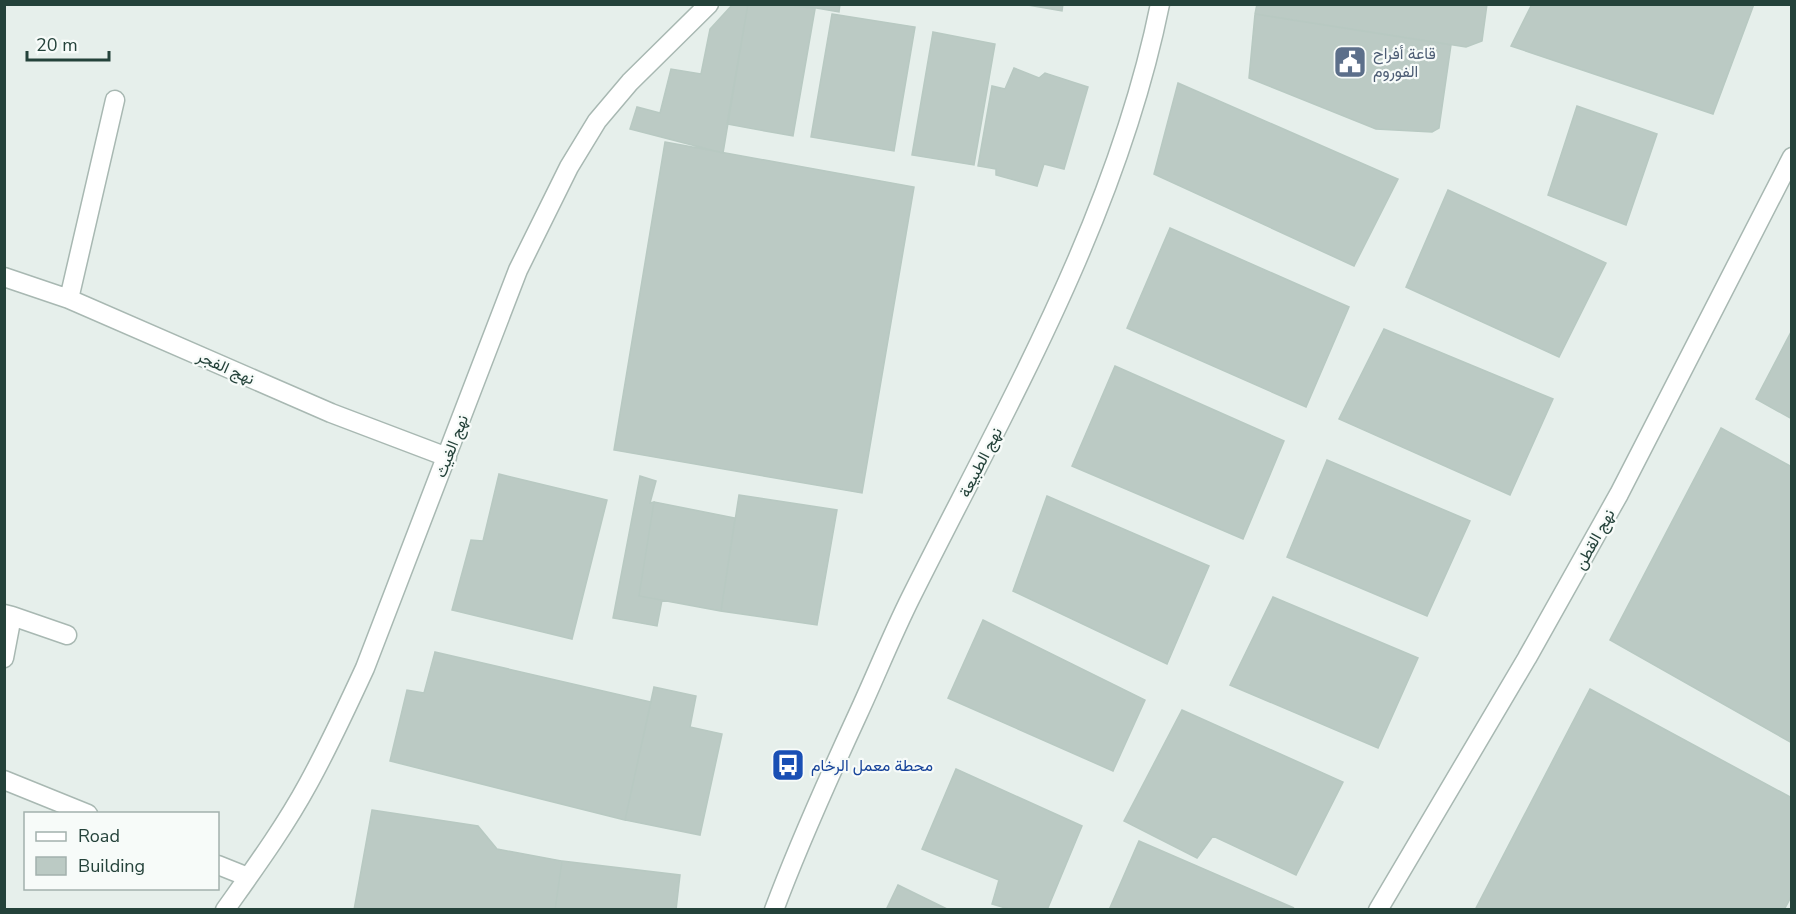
<svg xmlns="http://www.w3.org/2000/svg" width="1796" height="914" viewBox="0 0 1796 914" font-family="'Nunito Sans',Vazirmatn,sans-serif">
<rect width="100%" height="100%" fill="#e6efeb"/>
<path fill="#bbcac4" stroke="#b8c9c2" stroke-width="1.5" d="M 733,4 L 748,4 L 723,153 L 630,129 L 637,107 L 660,113 L 671,69 L 701,74 L 710,29 Z
M 748,4 L 787,4 L 815,9 L 793,136 L 727,124 Z
M 793,4 L 840,4 L 839,12 Z
M 1022,4 L 1063,4 L 1062,11 Z
M 1257,4 L 1487,4 L 1482,41 L 1466,47 L 1255,14 Z
M 1532,4 L 1754,4 L 1713,114 L 1511,46 Z
M 832,14 L 915,27 L 894,151 L 811,137 Z
M 1255,14 L 1451,45 L 1439,128 L 1432,132 L 1376,129 L 1249,78 Z
M 933,32 L 995,44 L 974,165 L 912,155 Z
M 1014,68 L 1039,78 L 1045,73 L 1088,87 L 1064,169 L 1044,164 L 1037,186 L 996,175 L 996,169 L 978,166 L 992,86 L 1005,89 Z
M 1178,83 L 1398,179 L 1354,266 L 1154,174 Z
M 1577,106 L 1657,134 L 1626,225 L 1548,195 Z
M 665,142 L 914,187 L 862,493 L 614,450 Z
M 1448,190 L 1606,263 L 1559,357 L 1406,287 Z
M 1170,228 L 1349,307 L 1306,407 L 1127,328 Z
M 1384,329 L 1553,399 L 1510,495 L 1339,419 Z
M 1792,330 L 1792,419 L 1756,399 Z
M 1115,366 L 1284,441 L 1243,539 L 1072,466 Z
M 1721,428 L 1792,467 L 1792,743 L 1610,640 Z
M 1327,460 L 1470,521 L 1427,616 L 1287,557 Z
M 499,474 L 607,500 L 572,639 L 452,610 L 471,540 L 483,541 Z
M 640,476 L 656,481 L 650,503 L 654,502 L 639,596 L 662,600 L 657,626 L 613,618 Z
M 739,495 L 837,510 L 817,625 L 721,611 Z
M 1047,496 L 1209,566 L 1167,664 L 1013,591 Z
M 654,502 L 735,518 L 721,611 L 639,596 Z
M 1273,597 L 1418,658 L 1378,748 L 1230,685 Z
M 983,620 L 1145,700 L 1113,771 L 948,698 Z
M 435,652 L 651,702 L 625,820 L 390,761 L 407,690 L 424,693 Z
M 654,687 L 696,696 L 690,727 L 722,734 L 700,835 L 625,820 Z
M 1590,689 L 1792,798 L 1792,895 L 1784,910 L 1475,910 Z
M 1182,710 L 1343,782 L 1296,875 L 1213,836 L 1197,858 L 1124,821 Z
M 956,769 L 1082,826 L 1047,910 L 1012,910 L 992,904 L 999,880 L 922,849 Z
M 372,810 L 478,826 L 497,849 L 562,861 L 555,910 L 354,910 Z
M 1139,841 L 1294,908 L 1109,910 Z
M 562,861 L 680,875 L 676,910 L 555,910 Z
M 898,885 L 949,910 L 886,910 Z"/>
<g fill="none" stroke-linecap="round" stroke-linejoin="round">
<g stroke="#a8b8b2" stroke-width="21">
<path id="minor" d="M 4,277 L 69,299 L 331,413 L 447,457
M 69,299 L 115,100
M 4,614 L 12,616 L 4,658
M 12,616 L 67,635
M 4,780 L 88,814
M 218,865 L 248,877
M 225,910 C 254,869 284,828 308,784 C 329,746 347,707 365,668 L 518,270 L 569,167 L 597,121 L 630,82 L 709,4
M 774,910 C 799,843 828,779 858,714 C 876,675 892,635 911,597 C 1007,405 1117,217 1160,4
M 1378,910 L 1527,658 L 1619,494 L 1792,157"/>
</g>
<use href="#minor" stroke="#fff" stroke-width="18"/>
</g>
<defs>
<g id="civic-square" transform="scale(1.725)"><rect x="-9" y="-9" width="18" height="18" rx="4" fill="#5c6f8a" stroke="#f7fbf9"/><path d="M-.6-6.5H3V-4.5H.6V-3L4-1V1h2V6H-6V1h2V-1L-.6-3ZM-1.2 2.5V6h2.4V2.5Z" fill="#fff"/></g>
<g id="bus-square" transform="scale(1.725)"><rect x="-9" y="-9" width="18" height="18" rx="4" fill="#1a4fb4" stroke="#f7fbf9"/><path d="M-5-6H5V4H4V6H2V4H-2V6H-4V4H-5ZM-3.5-4V0h7V-4ZM-3.5 1.2v1.5H-2V1.2ZM2 1.2v1.5H3.5V1.2Z" fill="#fff"/></g>
</defs>
<g fill-rule="evenodd">
<use href="#civic-square" x="1350" y="62"/>
<use href="#bus-square" x="788" y="765"/>
</g>
<g text-anchor="middle" stroke-width="4.5" stroke-linejoin="round" paint-order="stroke">
<g font-size="16" fill="#4e5e75" stroke="#f7fbf9" text-anchor="start">
<text x="1373" y="59">قاعة أفراح<tspan x="1373" dy="18">الفوروم</tspan></text>
</g>
<g font-size="16" fill="#24423a" stroke="#f7fbf9">
<text transform="translate(226 367) rotate(24)" y="6">نهج الفجر</text>
<text transform="translate(451 446) rotate(-69)" y="6">نهج الغيث</text>
<text transform="translate(980 462) rotate(-63)" y="6">نهج الطبيعة</text>
<text transform="translate(1594 539) rotate(-61)" y="6">نهج القطن</text>
</g>
<g font-size="16" fill="#164399" stroke="#f7fbf9" text-anchor="start">
<text x="811" y="771">محطة معمل الرخام</text>
</g>
</g>
<rect width="1796" height="914" fill="none" stroke="#24423a" stroke-width="12"/>
<rect x="24" y="812" width="195" height="78" fill="#f7fbf9" stroke="#a3b1ad" stroke-width="1.5"/>
<rect x="36" y="832" width="30" height="9" fill="#ffffff" stroke="#a3b1ad" stroke-width="1.5"/>
<text x="78" y="842" font-size="18" fill="#24423a">Road</text>
<rect x="36" y="857" width="30" height="18" fill="#bbcac4" stroke="#a3b1ad" stroke-width="1.5"/>
<text x="78" y="872" font-size="18" fill="#24423a">Building</text>
<path d="M27 51v9h82v-9" fill="none" stroke="#24423a" stroke-width="3"/>
<text x="36" y="51" font-size="18" fill="#24423a" stroke="#f7fbf9" stroke-width="4.5" paint-order="stroke">20 m</text>
</svg>
